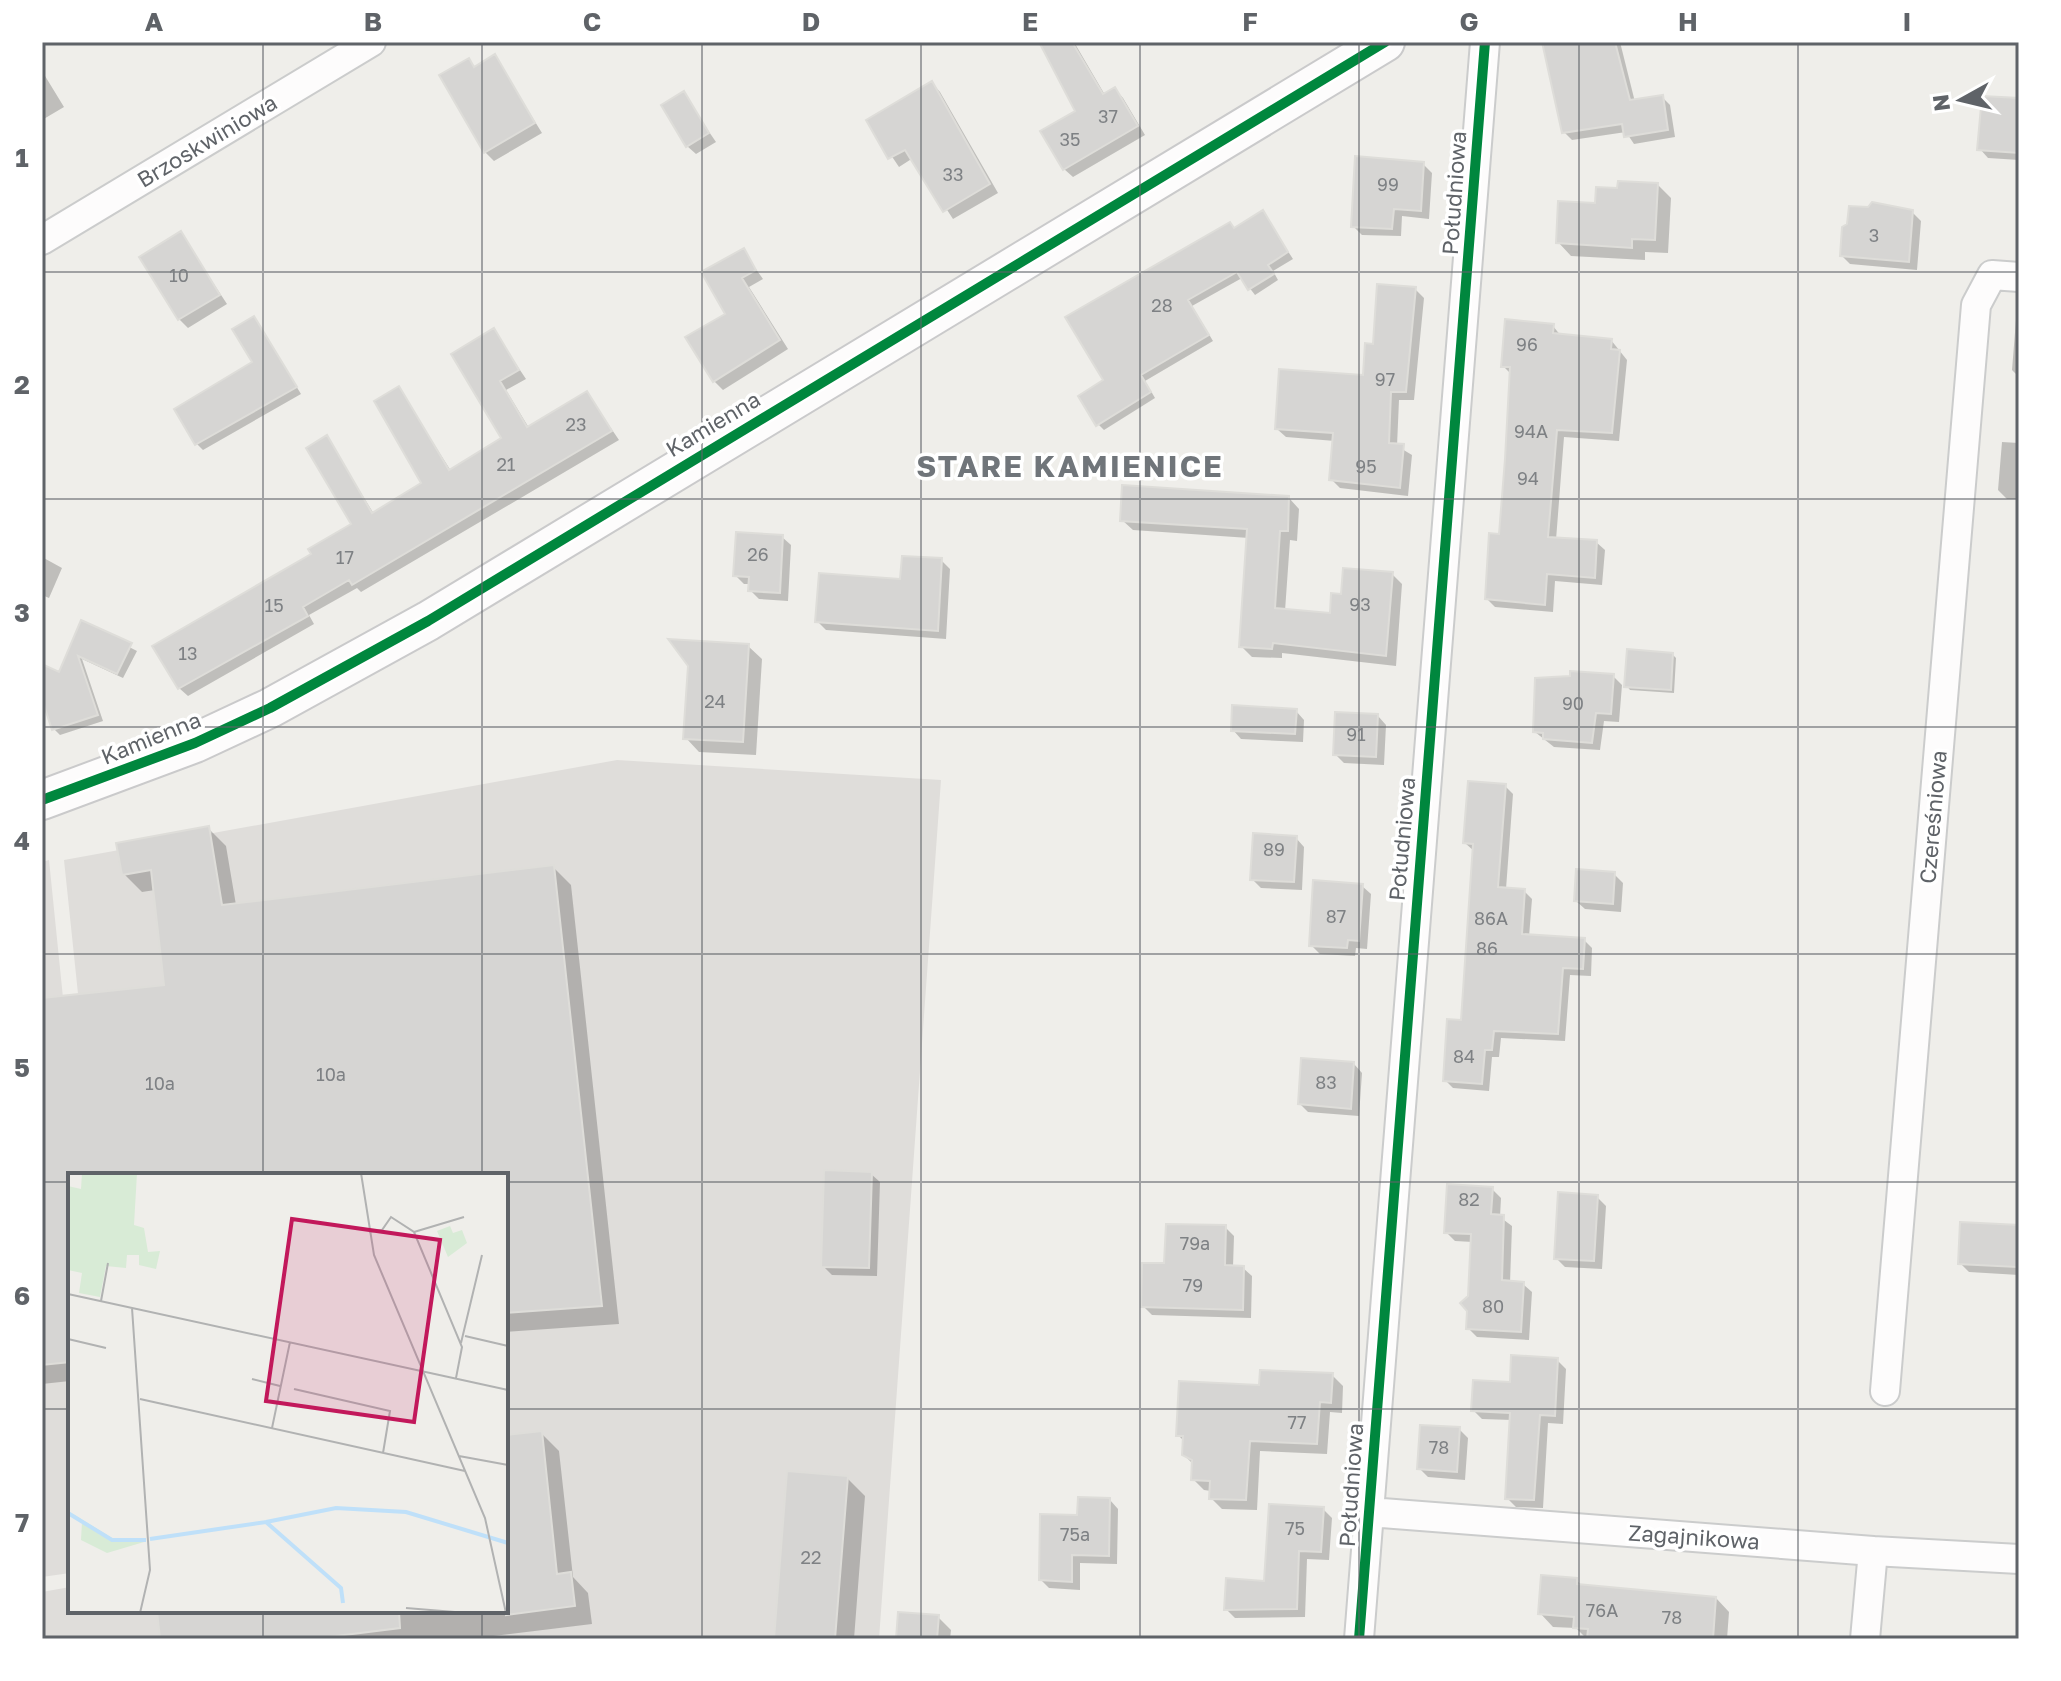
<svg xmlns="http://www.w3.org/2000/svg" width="2061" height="1681" viewBox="0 0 2061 1681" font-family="'Golos Text',sans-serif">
<rect width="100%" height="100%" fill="#efeeea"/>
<path fill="#dfddda" d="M 617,760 L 941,780 L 879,1639 L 42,1639 L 42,1592 L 70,1587 L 70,1611 L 506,1611 L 506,1175 L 97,1175 L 64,860 Z
M 49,860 L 81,1175 L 70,1175 L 70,1573 L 42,1577 L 42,862 Z"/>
<path fill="#0003" d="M 1040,42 L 1074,42 L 1105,95 L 1115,89 L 1123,98 L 1145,135 L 1073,177 L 1064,169 L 1078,111 Z
M 1544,42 L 1620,42 L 1635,102 L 1662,97 L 1670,105 L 1675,137 L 1634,144 L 1626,132 L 1572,140 L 1564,132 Z
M 495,57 L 542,133 L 494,161 L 485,152 L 468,60 L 476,68 Z
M 42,71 L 64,107 L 42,120 Z
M 932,83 L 940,92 L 998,193 L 953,219 L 913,158 L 899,167 L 868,121 Z
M 683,94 L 716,142 L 696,154 L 687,146 Z
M 2019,100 L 2019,160 L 1988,158 L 1980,149 Z
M 1423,164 L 1432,173 L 1429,219 L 1402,216 L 1401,236 L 1362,235 L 1353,226 Z
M 1658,185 L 1671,198 L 1668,253 L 1645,252 L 1645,260 L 1571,256 L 1558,242 L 1597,205 L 1619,190 Z
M 1912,212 L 1921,221 L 1917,270 L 1850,264 L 1842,256 L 1849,225 Z
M 1263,213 L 1293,259 L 1273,271 L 1278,280 L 1255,295 L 1242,278 L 1192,306 L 1213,341 L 1145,381 L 1155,398 L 1104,430 L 1098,424 L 1106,381 L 1235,229 Z
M 181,234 L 227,304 L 188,328 L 179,319 Z
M 743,251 L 763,279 L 749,287 L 788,349 L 723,390 L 714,381 Z
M 1415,289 L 1424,298 L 1414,400 L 1399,400 L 1397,446 L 1412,455 L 1408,496 L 1340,488 L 1331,479 L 1335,441 L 1286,437 L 1277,429 L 1365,377 L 1375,346 Z
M 254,318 L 301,394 L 203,450 L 197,444 L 255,363 Z
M 2016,320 L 2019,320 L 2019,377 L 2012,370 Z
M 1553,326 L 1561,336 L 1611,340 L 1627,360 L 1619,441 L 1564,437 L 1556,540 L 1596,542 L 1605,550 L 1602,585 L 1555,581 L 1553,612 L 1495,607 L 1487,599 L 1501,536 L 1511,374 L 1503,366 Z
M 494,331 L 526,379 L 506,390 L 529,428 L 587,393 L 619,440 L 361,592 L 357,588 L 309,615 L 314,624 L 188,696 L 179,688 L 314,555 L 354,525 L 327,438 L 374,514 L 424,484 L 399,389 L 451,471 L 504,439 Z
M 2002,442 L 2019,443 L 2019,499 L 2007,499 L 1998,490 Z
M 1289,498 L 1299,509 L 1297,541 L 1290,540 L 1285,611 L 1332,615 L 1343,596 L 1392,574 L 1402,584 L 1396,666 L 1282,653 L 1282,658 L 1252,657 L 1241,646 L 1249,538 L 1133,530 L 1122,520 Z
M 782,537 L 791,545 L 788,601 L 759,599 L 750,590 L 750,584 L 744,584 L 735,575 Z
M 42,557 L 62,568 L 49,598 L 42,595 Z
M 941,560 L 950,569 L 946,639 L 826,630 L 818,622 Z
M 82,623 L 137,651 L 123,678 L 82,659 L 103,721 L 60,735 L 54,729 L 42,693 L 42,667 L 60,675 Z
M 748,646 L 762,659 L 756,755 L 699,752 L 686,738 Z
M 1672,654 L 1676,658 L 1674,693 L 1630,690 L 1627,686 Z
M 1613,676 L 1622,685 L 1619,722 L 1604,721 L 1600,750 L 1554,747 L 1535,732 Z
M 1296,711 L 1304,720 L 1303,742 L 1241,739 L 1233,730 Z
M 1378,716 L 1386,725 L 1384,765 L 1344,763 L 1335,754 Z
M 1505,786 L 1513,794 L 1506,889 L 1524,891 L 1532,899 L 1529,937 L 1584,940 L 1592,948 L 1591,976 L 1570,975 L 1565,1041 L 1501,1038 L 1499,1057 L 1492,1057 L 1489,1091 L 1453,1088 L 1445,1080 L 1463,1022 L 1474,851 L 1465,843 Z
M 208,828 L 226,846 L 236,905 L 553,867 L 571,885 L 619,1324 L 506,1332 L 506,1175 L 70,1175 L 70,1381 L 42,1384 L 42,1001 L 166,986 L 155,890 L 142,892 L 124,874 Z
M 1296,838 L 1304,847 L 1302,890 L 1261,888 L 1252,879 Z
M 2019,859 L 2019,919 L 2017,916 Z
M 1614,874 L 1623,883 L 1621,912 L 1585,909 L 1576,901 Z
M 1362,886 L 1371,894 L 1367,949 L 1356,948 L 1355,956 L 1320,954 L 1311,945 Z
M 1354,1064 L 1362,1073 L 1359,1116 L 1308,1112 L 1300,1104 Z
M 871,1174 L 880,1182 L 877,1276 L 832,1275 L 823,1266 Z
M 1492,1189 L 1501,1198 L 1500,1217 L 1512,1226 L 1510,1283 L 1523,1284 L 1532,1292 L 1529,1340 L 1477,1337 L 1468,1328 L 1473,1242 L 1455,1241 L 1446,1232 Z
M 1597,1197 L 1606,1206 L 1602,1269 L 1565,1267 L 1556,1258 Z
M 1225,1227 L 1234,1236 L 1233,1267 L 1243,1268 L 1252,1276 L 1251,1318 L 1152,1315 L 1144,1307 L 1166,1265 Z
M 2018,1227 L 2019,1275 L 1969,1272 L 1960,1263 Z
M 1557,1360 L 1566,1369 L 1563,1424 L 1548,1423 L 1543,1508 L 1516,1507 L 1507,1498 L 1512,1420 L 1482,1419 L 1473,1410 Z
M 1332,1375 L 1343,1386 L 1342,1413 L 1330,1412 L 1327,1454 L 1260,1451 L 1257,1510 L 1222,1509 L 1211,1498 L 1211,1491 L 1204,1490 L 1193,1479 L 1194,1465 L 1184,1455 L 1185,1442 L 1178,1435 L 1261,1387 Z
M 1459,1429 L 1468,1438 L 1465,1480 L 1428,1477 L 1419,1468 Z
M 541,1433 L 559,1451 L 573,1577 L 588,1593 L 592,1624 L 469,1639 L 162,1639 L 159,1611 L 506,1611 L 506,1437 Z
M 847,1478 L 865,1496 L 854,1639 L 776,1639 Z
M 1110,1500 L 1118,1509 L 1117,1564 L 1080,1563 L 1080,1590 L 1049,1588 L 1041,1580 L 1079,1518 Z
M 1323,1509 L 1332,1518 L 1329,1560 L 1307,1559 L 1305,1617 L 1235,1618 L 1226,1609 L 1266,1583 Z
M 1576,1580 L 1583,1587 L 1716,1598 L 1729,1612 L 1727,1639 L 1587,1639 L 1576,1628 L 1553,1627 L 1540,1613 Z
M 938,1617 L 951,1630 L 950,1639 L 889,1639 Z"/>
<path fill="#d6d5d3" stroke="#deddd9" stroke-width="2" d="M 1039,42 L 1072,42 L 1103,94 L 1115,87 L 1138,126 L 1063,170 L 1040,131 L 1075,111 Z
M 1542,42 L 1615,42 L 1630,100 L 1663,95 L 1668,130 L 1624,137 L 1622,124 L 1562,133 Z
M 495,54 L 535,123 L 484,153 L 439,75 L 469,58 L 474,67 Z
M 932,81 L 990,184 L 943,212 L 905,150 L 888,159 L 866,120 Z
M 684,91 L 709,133 L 686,147 L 661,105 Z
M 1982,96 L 2019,98 L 2019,153 L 1977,150 Z
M 1355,156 L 1424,162 L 1421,211 L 1394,209 L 1392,229 L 1351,227 Z
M 1618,181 L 1658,183 L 1655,240 L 1632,239 L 1632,248 L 1556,243 L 1558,201 L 1595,203 L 1596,187 L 1617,188 Z
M 1872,202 L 1913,210 L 1909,262 L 1840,256 L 1842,227 L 1847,224 L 1849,206 L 1868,207 Z
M 1263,210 L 1288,252 L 1268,265 L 1274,274 L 1248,290 L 1237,272 L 1188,300 L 1209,335 L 1141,375 L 1151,392 L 1096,426 L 1078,396 L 1103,380 L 1065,317 L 1230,222 L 1234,228 Z
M 181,231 L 220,295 L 178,320 L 139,257 Z
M 744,248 L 756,270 L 742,278 L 780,340 L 713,382 L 685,337 L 725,314 L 701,272 Z
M 1377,284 L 1416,287 L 1406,392 L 1391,392 L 1389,443 L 1404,444 L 1400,488 L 1329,480 L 1333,433 L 1275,429 L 1279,369 L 1363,375 L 1365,343 L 1373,344 Z
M 254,316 L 297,387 L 195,445 L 174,409 L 252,362 L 232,329 Z
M 1505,319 L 1554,324 L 1553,333 L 1612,339 L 1611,349 L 1620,350 L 1612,433 L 1557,430 L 1548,537 L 1597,540 L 1595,578 L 1547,574 L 1545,605 L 1485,599 L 1489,533 L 1499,534 L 1505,459 L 1510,367 L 1501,367 Z
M 494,328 L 519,370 L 500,381 L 527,427 L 587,391 L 612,431 L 352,585 L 349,580 L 303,607 L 308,616 L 178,689 L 152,646 L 311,554 L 308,549 L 351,524 L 306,448 L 327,435 L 372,513 L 421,483 L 374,401 L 399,386 L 449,470 L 501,438 L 451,354 Z
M 1122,485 L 1289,496 L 1288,531 L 1280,531 L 1275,608 L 1330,613 L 1331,593 L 1341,594 L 1343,568 L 1393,572 L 1386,656 L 1273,643 L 1272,649 L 1239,647 L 1247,529 L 1120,521 Z
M 736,532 L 783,535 L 780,593 L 748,591 L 749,577 L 733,576 Z
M 902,556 L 942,558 L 938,631 L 815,622 L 819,573 L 900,579 Z
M 81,620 L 132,643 L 117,674 L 78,656 L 98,715 L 52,730 L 42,699 L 42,664 L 59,672 Z
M 668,639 L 749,644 L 743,742 L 683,739 L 688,666 Z
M 1627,649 L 1673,653 L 1671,690 L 1624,687 Z
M 1570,671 L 1614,674 L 1611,714 L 1596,713 L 1592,743 L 1543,739 L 1543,733 L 1533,732 L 1535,678 L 1570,676 Z
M 1232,705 L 1297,709 L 1295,734 L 1231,731 Z
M 1335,712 L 1378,714 L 1376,757 L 1333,755 Z
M 1468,781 L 1506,784 L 1498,887 L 1525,889 L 1522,934 L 1585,938 L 1583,969 L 1563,968 L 1558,1034 L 1494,1031 L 1492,1050 L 1485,1050 L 1482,1084 L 1443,1081 L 1447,1019 L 1461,1020 L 1473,844 L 1463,843 Z
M 209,826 L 222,905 L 554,865 L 602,1306 L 506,1313 L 506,1175 L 70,1175 L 70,1362 L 42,1365 L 42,998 L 164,985 L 151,870 L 122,875 L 116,843 Z
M 1253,833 L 1297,836 L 1294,882 L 1250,880 Z
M 1576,869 L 1615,872 L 1613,904 L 1574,901 Z
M 1313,880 L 1363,884 L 1359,941 L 1348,940 L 1347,948 L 1309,946 Z
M 1301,1058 L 1354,1062 L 1351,1109 L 1298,1104 Z
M 824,1170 L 872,1172 L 869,1268 L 821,1267 Z
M 1447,1184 L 1493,1187 L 1491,1214 L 1504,1215 L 1502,1280 L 1524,1282 L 1521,1332 L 1466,1329 L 1467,1311 L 1460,1303 L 1468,1296 L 1471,1234 L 1444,1233 Z
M 1558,1192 L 1598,1195 L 1594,1261 L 1554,1259 Z
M 1960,1222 L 2019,1225 L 2017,1267 L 1958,1264 Z
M 1166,1224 L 1226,1225 L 1225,1265 L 1244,1266 L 1243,1310 L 1141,1307 L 1142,1263 L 1164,1263 Z
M 1511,1355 L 1558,1358 L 1555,1416 L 1540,1415 L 1534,1500 L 1505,1499 L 1510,1413 L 1471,1411 L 1473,1380 L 1510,1382 Z
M 1260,1370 L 1333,1373 L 1331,1403 L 1320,1402 L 1317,1444 L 1250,1441 L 1246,1500 L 1209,1499 L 1210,1481 L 1191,1480 L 1192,1460 L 1182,1455 L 1183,1436 L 1176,1436 L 1179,1381 L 1259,1385 Z
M 1420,1425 L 1460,1427 L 1457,1472 L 1417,1469 Z
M 542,1431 L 557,1574 L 571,1572 L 575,1606 L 506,1615 L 506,1435 Z
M 787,1471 L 848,1476 L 835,1639 L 774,1639 Z
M 1078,1497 L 1110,1498 L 1109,1556 L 1072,1555 L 1072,1582 L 1039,1580 L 1040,1514 L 1077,1515 Z
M 1269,1504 L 1324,1507 L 1321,1552 L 1299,1551 L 1297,1609 L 1224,1610 L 1226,1578 L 1264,1581 Z
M 1541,1575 L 1577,1578 L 1577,1584 L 1716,1597 L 1713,1639 L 1587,1639 L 1588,1629 L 1573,1628 L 1574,1617 L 1538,1614 Z
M 157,1611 L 399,1611 L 400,1628 L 312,1639 L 160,1639 Z
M 898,1612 L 939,1615 L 937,1639 L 896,1639 Z"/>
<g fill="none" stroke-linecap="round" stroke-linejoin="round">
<g stroke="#cbcccc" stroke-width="32">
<path id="street" d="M 42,240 L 371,42
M 1885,1391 L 1976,305 L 1992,275 L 2019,277
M 1369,1512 L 1873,1551 L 2019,1559
M 1359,1639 L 1485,42
M 1865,1639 L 1873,1551"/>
</g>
<g stroke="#cacacb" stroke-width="42">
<path id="secondary" d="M 42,800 L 195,743 L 270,708 L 428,621 L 1385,42"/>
</g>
<use href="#street" stroke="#fdfcfc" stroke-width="28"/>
<use href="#secondary" stroke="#fdfcfc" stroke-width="38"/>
<g stroke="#fff" stroke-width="15">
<path id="cycleway" d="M 42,800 L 195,743 L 270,708 L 428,621 L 1385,42
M 1359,1639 L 1485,42"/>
</g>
<use href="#cycleway" stroke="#00873e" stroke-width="10"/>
</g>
<path fill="none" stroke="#5f6368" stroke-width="2" stroke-opacity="0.55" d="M 263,42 L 263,1175M 482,42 L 482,1175M 702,42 L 702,1639M 921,42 L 921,1639M 1140,42 L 1140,1639M 1359,42 L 1359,1639M 1579,42 L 1579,1639M 1798,42 L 1798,1639M 42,272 L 2019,272M 42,499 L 2019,499M 42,727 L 2019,727M 42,954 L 2019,954M 42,1182 L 70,1182M 506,1182 L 2019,1182M 42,1409 L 70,1409M 506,1409 L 2019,1409M 263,1611 L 263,1639M 482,1611 L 482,1639"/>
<g text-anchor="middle" stroke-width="7" stroke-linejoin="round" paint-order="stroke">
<g font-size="18" fill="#7e8184">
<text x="1108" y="123">37</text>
<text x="1070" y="146">35</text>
<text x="953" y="181">33</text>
<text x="1388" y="191">99</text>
<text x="1874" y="242">3</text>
<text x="179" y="282">10</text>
<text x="1162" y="312">28</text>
<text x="1527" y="351">96</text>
<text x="1385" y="386">97</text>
<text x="576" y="431">23</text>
<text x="1531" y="438">94A</text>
<text x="506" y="471">21</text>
<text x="1366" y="473">95</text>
<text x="1528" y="485">94</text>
<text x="758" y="561">26</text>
<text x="345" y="564">17</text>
<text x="1360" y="611">93</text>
<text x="274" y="612">15</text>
<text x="188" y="660">13</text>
<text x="715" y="708">24</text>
<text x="1573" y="710">90</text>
<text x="1356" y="741">91</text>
<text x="1274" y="856">89</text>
<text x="1336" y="923">87</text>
<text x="1491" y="925">86A</text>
<text x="1487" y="955">86</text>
<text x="1464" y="1063">84</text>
<text x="331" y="1081">10a</text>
<text x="1326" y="1089">83</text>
<text x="160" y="1090">10a</text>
<text x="1469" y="1206">82</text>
<text x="1195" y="1250">79a</text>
<text x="1193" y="1292">79</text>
<text x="1493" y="1313">80</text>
<text x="1297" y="1429">77</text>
<text x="1439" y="1454">78</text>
<text x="1295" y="1535">75</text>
<text x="1075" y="1541">75a</text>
<text x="811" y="1564">22</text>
<text x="1602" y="1617">76A</text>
<text x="1672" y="1624">78</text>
</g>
<g font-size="22" fill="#5f6368" stroke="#fff">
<text transform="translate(207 141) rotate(-31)" y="8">Brzoskwiniowa</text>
<text transform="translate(1454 193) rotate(-86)" y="8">Południowa</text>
<text transform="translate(713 424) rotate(-31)" y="8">Kamienna</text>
<text transform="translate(151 738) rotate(-22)" y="8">Kamienna</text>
<text transform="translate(1933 817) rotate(-85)" y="8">Czereśniowa</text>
<text transform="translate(1402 839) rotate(-85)" y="8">Południowa</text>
<text transform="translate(1351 1485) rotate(-86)" y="8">Południowa</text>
<text transform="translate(1694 1537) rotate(4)" y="8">Zagajnikowa</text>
</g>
<g font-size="30" font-weight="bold" letter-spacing="2" fill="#70757a" stroke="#fff">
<text x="1070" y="477">STARE KAMIENICE</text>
</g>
</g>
<g transform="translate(68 1173)">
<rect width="440" height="440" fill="#efeeea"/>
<path d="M 14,0 L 69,0 L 66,52 L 76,55 L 80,79 L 92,78 L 88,96 L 71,92 L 71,82 L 59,82 L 58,95 L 38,93 L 32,124 L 11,120 L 14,100 L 0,97 L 0,13 L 13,16 ZM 382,53 L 385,60 L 394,57 L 399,70 L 380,84 L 369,58 ZM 0,338 L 49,368 L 76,369 L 39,380 L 13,367 L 14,349 Z" fill="#d8ebd6"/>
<path fill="none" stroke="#bfe0f9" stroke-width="4" d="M 0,340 L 44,367 L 78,367M 198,349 L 268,335 L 338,339 L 440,370M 82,366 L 198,349 L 273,415 L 275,430"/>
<path fill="none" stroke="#b1b2b2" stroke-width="2" d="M 293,0 L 306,82 L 417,345 L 438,440M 301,59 L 314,57 L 323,44 L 346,59 L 394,174 L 388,205M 346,59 L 396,44M 0,121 L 440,217M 33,128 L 40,90M 64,135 L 82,397 L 72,440M 397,163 L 440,173M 0,166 L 38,175M 393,170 L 414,82M 184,206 L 212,213M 226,216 L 322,238 L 315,280M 72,226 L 397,298M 204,255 L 222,169M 391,283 L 440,292M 338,435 L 399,440"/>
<path fill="#c2185b" fill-opacity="0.15" stroke="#c2185b" stroke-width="4" d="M 224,46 L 372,67 L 346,249 L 198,228 Z"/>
<rect width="440" height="440" fill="none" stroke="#5f6368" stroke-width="4"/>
</g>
<rect width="2061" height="1681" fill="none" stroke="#ffffff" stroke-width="88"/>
<g transform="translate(1961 100) rotate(262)" stroke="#ffffff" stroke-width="6" paint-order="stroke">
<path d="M0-6L14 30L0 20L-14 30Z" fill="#5f6368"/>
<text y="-12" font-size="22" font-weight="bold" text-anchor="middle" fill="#5f6368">N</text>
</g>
<rect x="44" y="44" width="1973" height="1593" fill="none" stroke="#5f6368" stroke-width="3"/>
<g font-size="26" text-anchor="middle" font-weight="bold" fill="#5f6368">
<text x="154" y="31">A</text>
<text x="373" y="31">B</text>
<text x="592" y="31">C</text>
<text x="811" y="31">D</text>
<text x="1030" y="31">E</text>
<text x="1250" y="31">F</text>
<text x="1469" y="31">G</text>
<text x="1688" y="31">H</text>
<text x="1907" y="31">I</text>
<text x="22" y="167">1</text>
<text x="22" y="394">2</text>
<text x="22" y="622">3</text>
<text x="22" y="850">4</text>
<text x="22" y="1077">5</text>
<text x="22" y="1305">6</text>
<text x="22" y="1532">7</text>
</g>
</svg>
